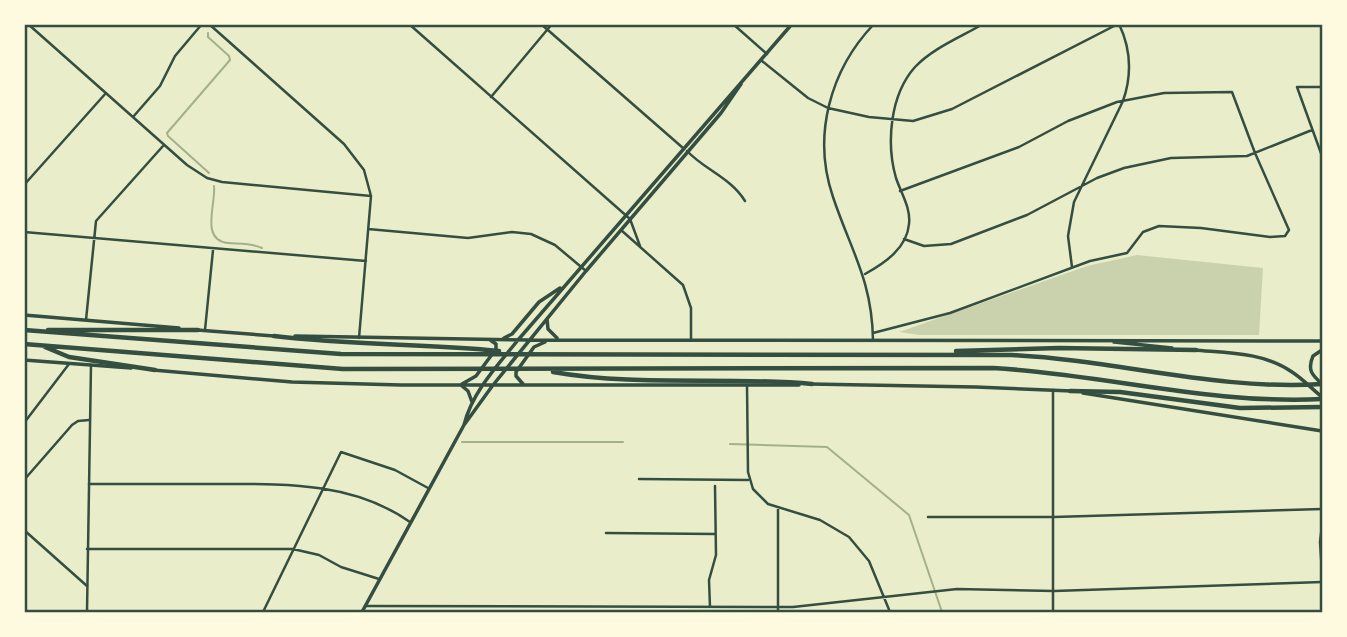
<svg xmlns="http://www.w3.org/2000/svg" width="1347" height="637" viewBox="0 0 1347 637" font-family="Commissioner,sans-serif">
<rect width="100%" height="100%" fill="#e9edc9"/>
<path fill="#cad2ad" d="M 1137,255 L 1263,268 L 1259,335 L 920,335 L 899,332 L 1087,266 Z"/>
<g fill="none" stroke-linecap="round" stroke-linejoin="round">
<path stroke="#a3b18a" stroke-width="2" d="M 208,33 L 208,37 L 229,56 L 230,60 L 167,133 L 168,136 L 209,173
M 214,186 C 216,205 200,240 228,243 C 239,244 252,243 262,248
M 462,442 L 623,442
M 730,444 L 827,447 L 909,515 L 942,612"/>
<path stroke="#344e41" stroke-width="2.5" d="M 28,24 L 187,165 L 207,178 L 222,182 L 371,196
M 209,24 L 344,144 L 364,170 L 371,196 L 359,338
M 409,24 L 630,219 L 640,246
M 733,24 L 767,54
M 762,61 L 808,98 L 828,108 L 869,117 L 913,121 L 952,109 L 1118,24
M 1322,87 L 1297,87 L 1322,156
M 491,97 L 552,24
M 133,117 L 160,86 L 175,56 L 202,24
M 687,151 C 705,170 731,178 745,201
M 24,185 L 106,93
M 368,229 L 468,238 L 512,232 L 531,234 L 555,245 L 586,271
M 621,230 L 683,285 L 691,308 L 691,340
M 24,232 L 366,261
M 904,239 L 924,246 L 951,244 L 1027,215 L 1097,178 L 1124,168 L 1171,158 L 1247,156 L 1312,130
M 1072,267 L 1068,236 L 1074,202 L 1123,101 C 1132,75 1131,49 1119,24
M 865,274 C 885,263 907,248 909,224 C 911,208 901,193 896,178 C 886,143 890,95 915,67 C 933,48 961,37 983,24
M 86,320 L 96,221 L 163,146
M 205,330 L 213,250
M 873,333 L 950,313 L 1090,261 L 1127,253 L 1143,232 L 1159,226 L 1201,228 L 1270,237 L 1285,236 L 1289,230 L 1255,153 L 1232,92 L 1164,93 L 1117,102 L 1068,121 L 1019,147 L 900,191
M 873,340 C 872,280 851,251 833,197 C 812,136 830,70 874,24
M 747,385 L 748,472 L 753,489 L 768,504 L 820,520 L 849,537 L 869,561 L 890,612
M 24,423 L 69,364
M 639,479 L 748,480
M 24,480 L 72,425 L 78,421 L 89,420
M 89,484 C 130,484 172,484 213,484 C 282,484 352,481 410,522
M 928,517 L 1054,517 L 1322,509
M 1322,525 L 1320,542 L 1322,573
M 24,530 L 87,586
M 606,533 L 715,534
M 87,549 L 293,549 L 319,555 L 341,567 L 379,579
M 365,606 L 793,607 L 957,589 L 1054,591 L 1322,582
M 710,607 L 709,580 L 716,555 L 715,486
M 263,612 L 341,452 L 395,470 L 428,488
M 778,612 L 778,509"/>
<path stroke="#344e41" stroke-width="2.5" d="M 541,24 L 683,148
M 1053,390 L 1053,612
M 87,612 L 91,365"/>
<path stroke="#344e41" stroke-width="3.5" d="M 24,315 L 179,328
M 547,319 L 548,329 L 557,338
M 197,330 L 274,336
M 295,336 L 529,340 L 1322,341
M 504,338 L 512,334 L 539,302 L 560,288
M 1114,342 L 1172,348
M 1194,350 C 1226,353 1264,352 1292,372 C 1303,379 1312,389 1322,397
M 1322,350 L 1313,356 C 1307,370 1312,375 1322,384
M 24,360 L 131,368
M 153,370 L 292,382 L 401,385 L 799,385
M 462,384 L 476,376 L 496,349 L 496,344 L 490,340
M 523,384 L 516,376 L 516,372 L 534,347 L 545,342
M 810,384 L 976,387 L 1072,391
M 462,386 L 468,391 L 472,402
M 1083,393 L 1322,431
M 464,425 C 472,392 498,365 518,340 L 792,24
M 362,612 L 464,425 L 493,385 L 586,271 L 721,113 L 741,84"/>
<path stroke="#344e41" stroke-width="4.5" d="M 24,330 L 341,354 L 1012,355 C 1116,360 1218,391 1322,384
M 48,330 L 198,330
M 274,336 C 349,345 424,344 499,351
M 24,344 L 343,369 L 993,368 C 1103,374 1212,405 1322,399
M 45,347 L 69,357 L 155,370
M 956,351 L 1059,348 L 1196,350
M 553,372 C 638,387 727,376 812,384
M 1070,391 L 1120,392 L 1240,408 L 1322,407"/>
</g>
<rect width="1347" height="637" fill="none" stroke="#fefae0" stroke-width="52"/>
<rect x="26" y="26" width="1295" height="585" fill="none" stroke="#344e41" stroke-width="2.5"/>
</svg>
